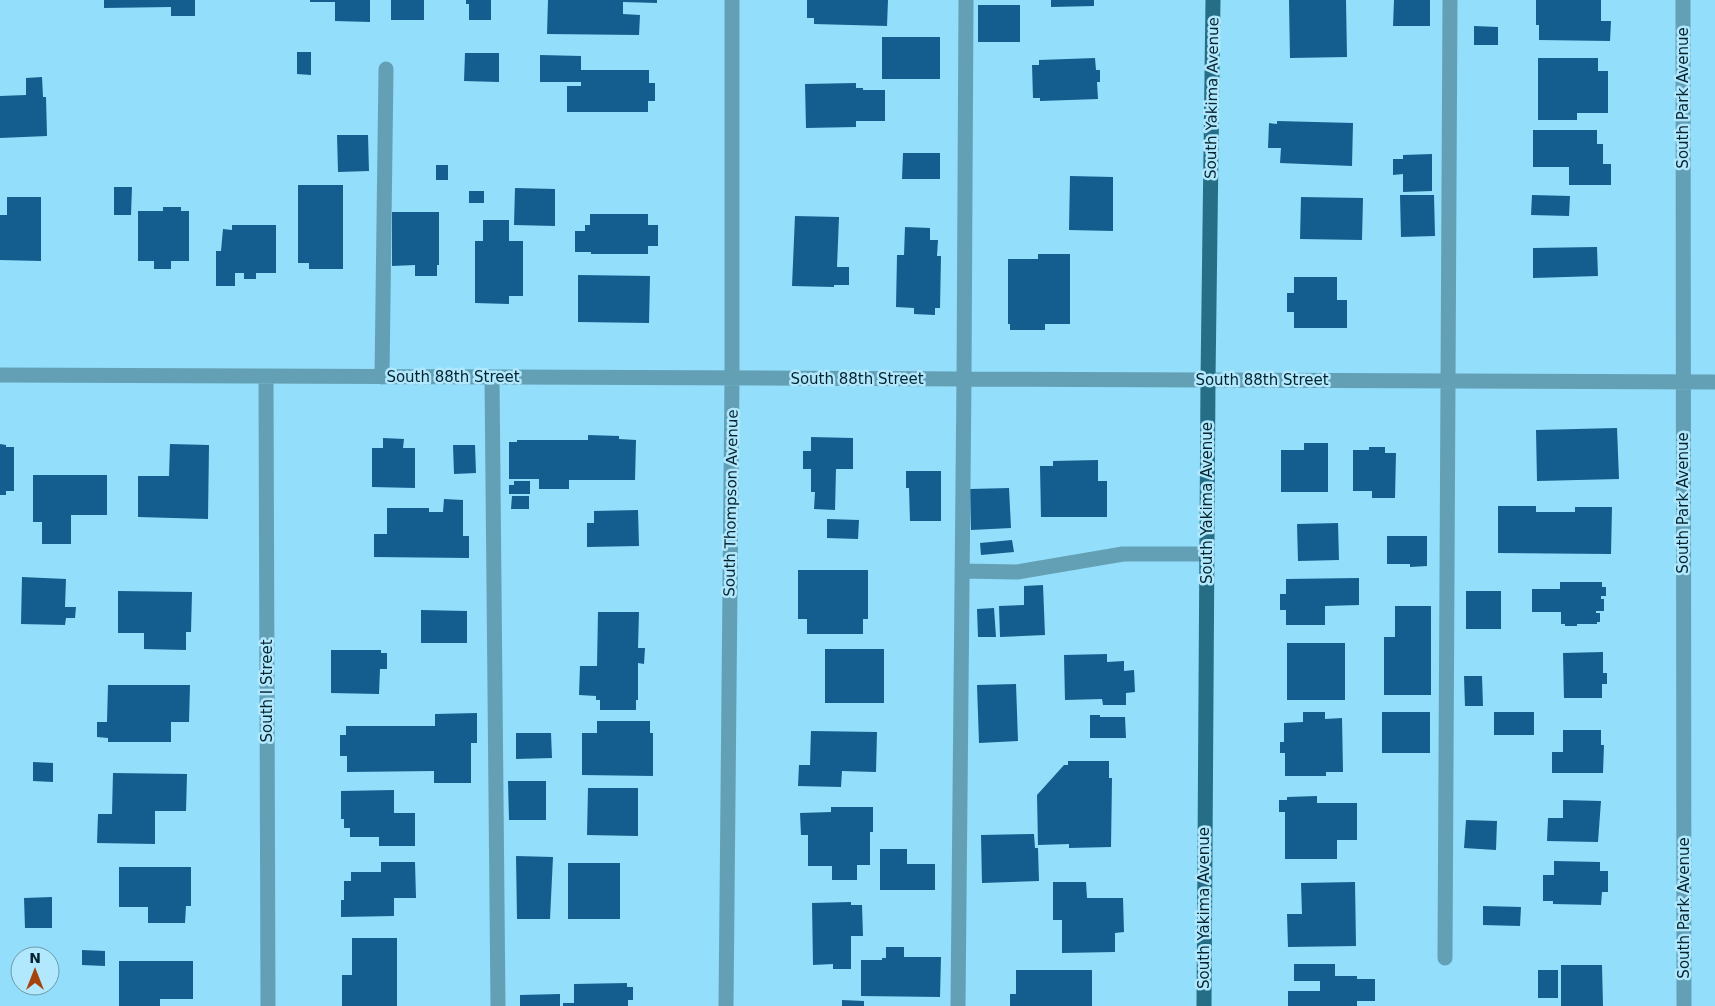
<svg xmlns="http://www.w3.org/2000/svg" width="1715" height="1006" viewBox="0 0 1715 1006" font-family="'DejaVu Sans',sans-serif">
<rect width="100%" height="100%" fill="#93defa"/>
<path fill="#135e8e" d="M 104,0 L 195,0 L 195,16 L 171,16 L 171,7 L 104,8 Z
M 310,0 L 370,0 L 370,22 L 335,21 L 335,2 L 310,2 Z
M 391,0 L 424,0 L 424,20 L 391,20 Z
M 466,0 L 491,0 L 491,20 L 469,20 L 469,4 L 466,4 Z
M 548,0 L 657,0 L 657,3 L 623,2 L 623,14 L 640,15 L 639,35 L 547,34 Z
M 807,0 L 888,0 L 887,26 L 814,24 L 814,18 L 807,18 Z
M 1051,0 L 1094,0 L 1094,6 L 1051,7 Z
M 1289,0 L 1346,0 L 1347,57 L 1290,58 Z
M 1394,0 L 1430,0 L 1430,26 L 1393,26 Z
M 1536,0 L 1601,0 L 1601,21 L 1611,21 L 1610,41 L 1539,40 L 1539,25 L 1536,25 Z
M 978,5 L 1020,5 L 1020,42 L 978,42 Z
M 1474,26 L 1498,27 L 1498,45 L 1474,45 Z
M 882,37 L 940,37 L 940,79 L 882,79 Z
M 297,52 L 311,52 L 311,75 L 297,74 Z
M 465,53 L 499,53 L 499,82 L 464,81 Z
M 540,55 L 581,56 L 581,70 L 649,70 L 649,83 L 655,83 L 655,101 L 648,101 L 648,112 L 567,112 L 567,86 L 581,86 L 581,82 L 540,82 Z
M 1095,58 L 1096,70 L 1100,70 L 1100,82 L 1097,82 L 1098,99 L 1040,101 L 1040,98 L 1033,98 L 1032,65 L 1039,65 L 1039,60 Z
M 1538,58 L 1598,58 L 1598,71 L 1608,71 L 1608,113 L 1577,113 L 1577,120 L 1538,120 Z
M 42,77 L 43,97 L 46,97 L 47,136 L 0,138 L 0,96 L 26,95 L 26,78 Z
M 856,83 L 856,88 L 863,88 L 863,90 L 885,90 L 885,121 L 856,121 L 856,127 L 806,128 L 805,84 Z
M 1277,121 L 1353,123 L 1352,166 L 1280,163 L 1281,148 L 1268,148 L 1269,123 L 1277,124 Z
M 1533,130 L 1597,130 L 1597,144 L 1603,144 L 1603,164 L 1611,164 L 1611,185 L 1569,185 L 1569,167 L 1533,167 Z
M 337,135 L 368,135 L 369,171 L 338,172 Z
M 903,153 L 940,153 L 940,179 L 902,179 Z
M 1432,154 L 1432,191 L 1403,192 L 1403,174 L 1393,175 L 1393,159 L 1403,159 L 1403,155 Z
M 436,165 L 448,165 L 448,180 L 436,180 Z
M 1070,176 L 1113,177 L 1113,231 L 1069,230 Z
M 298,185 L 343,185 L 343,269 L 309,269 L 309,263 L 298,263 Z
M 114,187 L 132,187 L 131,215 L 114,215 Z
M 515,188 L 555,189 L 555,226 L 514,225 Z
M 469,191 L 484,191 L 484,203 L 469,203 Z
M 1400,195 L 1434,195 L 1435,236 L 1401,237 Z
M 1532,195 L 1570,196 L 1569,216 L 1531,215 Z
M 7,197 L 41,197 L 41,261 L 0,260 L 0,215 L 7,215 Z
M 1301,197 L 1363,198 L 1362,240 L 1300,239 Z
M 163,207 L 181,207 L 181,211 L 189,211 L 189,261 L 171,261 L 171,269 L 154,269 L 154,261 L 138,261 L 138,211 L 163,211 Z
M 392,212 L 439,212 L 439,265 L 437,265 L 437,276 L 415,276 L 415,265 L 392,266 Z
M 590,214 L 648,214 L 648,225 L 658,225 L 658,246 L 648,246 L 648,254 L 591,254 L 591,252 L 575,252 L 575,231 L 585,231 L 585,225 L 590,225 Z
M 795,216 L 839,217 L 837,267 L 849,267 L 849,285 L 834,285 L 834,287 L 792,286 Z
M 483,220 L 509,220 L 509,241 L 523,241 L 523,296 L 509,296 L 509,304 L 475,303 L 475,241 L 483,241 Z
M 232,225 L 276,225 L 276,273 L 256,273 L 256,279 L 244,279 L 244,273 L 235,273 L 235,286 L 216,286 L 216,251 L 221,251 L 223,229 L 232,230 Z
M 905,227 L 930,228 L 930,240 L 938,240 L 937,256 L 941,256 L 940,308 L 935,308 L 935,315 L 914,314 L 914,308 L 896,307 L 897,255 L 904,255 Z
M 1597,247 L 1598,276 L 1533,278 L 1533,248 Z
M 1038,254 L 1070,254 L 1070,324 L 1045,324 L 1045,330 L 1010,330 L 1010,324 L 1008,324 L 1008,259 L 1038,259 Z
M 578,275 L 650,276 L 649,323 L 578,322 Z
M 1294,277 L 1337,277 L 1337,300 L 1347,300 L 1347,328 L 1294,328 L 1294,312 L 1287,312 L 1287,293 L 1294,293 Z
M 1617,428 L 1619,479 L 1537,481 L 1536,430 Z
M 588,435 L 619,436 L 619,439 L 636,440 L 635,480 L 569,480 L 569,489 L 539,489 L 539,479 L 509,479 L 509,442 L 517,442 L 517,440 L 588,440 Z
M 811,437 L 853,438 L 853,469 L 836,469 L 835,510 L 814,509 L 815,492 L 811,492 L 811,469 L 803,469 L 803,451 L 811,451 Z
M 383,438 L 404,439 L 403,448 L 415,448 L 415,488 L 372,487 L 372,448 L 383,448 Z
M 1304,443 L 1328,443 L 1328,492 L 1281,492 L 1281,450 L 1304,450 Z
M 0,444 L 6,445 L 6,447 L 14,447 L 14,491 L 6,491 L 6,495 L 0,495 Z
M 170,444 L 209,445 L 208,519 L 138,517 L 138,476 L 169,476 Z
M 453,445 L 475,445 L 476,473 L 454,474 Z
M 1369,447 L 1385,447 L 1385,453 L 1396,453 L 1395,498 L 1372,498 L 1372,491 L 1353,491 L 1353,450 L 1369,450 Z
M 1098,460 L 1098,481 L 1107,481 L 1107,517 L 1041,517 L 1040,466 L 1053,466 L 1053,461 Z
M 906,471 L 941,471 L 941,521 L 910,521 L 909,488 L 906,488 Z
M 33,475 L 107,475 L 107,515 L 71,515 L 71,544 L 42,544 L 42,522 L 33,522 Z
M 514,481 L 530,481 L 530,494 L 509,494 L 509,485 L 514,485 Z
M 1009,488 L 1011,528 L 971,530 L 970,489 Z
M 512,496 L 529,496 L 529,509 L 511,509 Z
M 444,499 L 463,500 L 463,536 L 469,536 L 469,558 L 374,557 L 374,534 L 387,534 L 387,508 L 429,508 L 429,512 L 443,512 Z
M 1498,506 L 1536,506 L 1536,512 L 1575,512 L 1575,507 L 1612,507 L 1611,554 L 1498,553 Z
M 638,510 L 639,546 L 587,547 L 587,523 L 594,523 L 594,511 Z
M 827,519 L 859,520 L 858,539 L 827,538 Z
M 1338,523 L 1339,560 L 1298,561 L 1297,524 Z
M 1387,536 L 1427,536 L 1427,566 L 1410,567 L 1410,564 L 1387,564 Z
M 1012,540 L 1014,552 L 981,555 L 980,543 Z
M 798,570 L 868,570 L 868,619 L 863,619 L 863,634 L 807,634 L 807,619 L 798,619 Z
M 22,577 L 66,579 L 65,607 L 76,607 L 75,618 L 66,618 L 65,625 L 21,624 Z
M 1359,578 L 1359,605 L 1325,606 L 1325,625 L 1286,625 L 1286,610 L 1280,610 L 1280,594 L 1286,594 L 1286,579 Z
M 1560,582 L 1602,582 L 1602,587 L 1606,587 L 1606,596 L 1601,596 L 1601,599 L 1604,599 L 1604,611 L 1596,611 L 1596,613 L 1600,613 L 1600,622 L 1597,622 L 1597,624 L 1577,624 L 1577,626 L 1565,626 L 1565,624 L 1561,624 L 1561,612 L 1532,612 L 1532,589 L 1560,589 Z
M 1043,585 L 1045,635 L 1000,637 L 999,606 L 1024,605 L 1024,586 Z
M 118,591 L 192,592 L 191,632 L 186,632 L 186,650 L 144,649 L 144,633 L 118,633 Z
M 1466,591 L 1501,591 L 1501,629 L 1466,629 Z
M 1395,606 L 1431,606 L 1431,695 L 1384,695 L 1384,637 L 1395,637 Z
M 994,608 L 996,637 L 978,637 L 977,609 Z
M 421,610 L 467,611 L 467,643 L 421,643 Z
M 598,612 L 639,612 L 638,648 L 645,648 L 644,664 L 638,663 L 638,700 L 636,700 L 636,710 L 600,710 L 600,700 L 596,700 L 596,696 L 579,695 L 580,666 L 597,666 Z
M 1287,643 L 1345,643 L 1345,700 L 1287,700 Z
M 825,649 L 884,649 L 884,703 L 825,703 Z
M 331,650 L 381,650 L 381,653 L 387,653 L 387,669 L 380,669 L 379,694 L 331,693 Z
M 1603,652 L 1603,673 L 1607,673 L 1607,684 L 1602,684 L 1602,698 L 1564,698 L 1563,653 Z
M 1107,654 L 1107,662 L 1124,661 L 1124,671 L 1134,670 L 1135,692 L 1126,693 L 1126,705 L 1103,705 L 1102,699 L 1065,700 L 1064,655 Z
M 1464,676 L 1482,676 L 1483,706 L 1465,706 Z
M 1016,684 L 1018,741 L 979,743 L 977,685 Z
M 108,685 L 190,685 L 189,722 L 171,722 L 171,742 L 108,742 L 108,738 L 97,737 L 97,722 L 107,722 Z
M 1303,712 L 1325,712 L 1325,719 L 1342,718 L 1343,772 L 1326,772 L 1326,776 L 1285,776 L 1285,753 L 1280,753 L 1280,742 L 1284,742 L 1284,723 L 1303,722 Z
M 1382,712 L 1430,712 L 1430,753 L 1382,753 Z
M 1494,712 L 1534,712 L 1534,735 L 1494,735 Z
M 477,713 L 477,743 L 471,743 L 471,783 L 434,783 L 434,771 L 347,772 L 347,756 L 340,756 L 340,735 L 346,735 L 346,726 L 435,726 L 435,714 Z
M 1090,715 L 1100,715 L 1100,717 L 1125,717 L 1126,738 L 1090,738 Z
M 597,721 L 650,721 L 650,733 L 653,733 L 653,776 L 582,775 L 582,733 L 597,733 Z
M 1563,730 L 1601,730 L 1601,745 L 1604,745 L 1603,773 L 1552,773 L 1552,752 L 1563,752 Z
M 811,731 L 877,732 L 876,772 L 842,771 L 841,787 L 798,786 L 799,765 L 810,765 Z
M 516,733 L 551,733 L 552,758 L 516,759 Z
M 1068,761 L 1109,761 L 1109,778 L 1112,778 L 1111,847 L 1069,848 L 1069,844 L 1038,845 L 1037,795 L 1064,765 L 1068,765 Z
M 33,762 L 53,763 L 53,782 L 33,781 Z
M 113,773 L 187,774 L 186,811 L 155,811 L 155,844 L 97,843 L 98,814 L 112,814 Z
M 508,781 L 546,781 L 546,820 L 509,820 Z
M 588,788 L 638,788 L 638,836 L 587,835 Z
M 394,790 L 394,813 L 415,813 L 415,846 L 379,846 L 379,837 L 350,837 L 350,828 L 344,828 L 344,819 L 341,819 L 341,791 Z
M 1317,796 L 1317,803 L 1357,803 L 1357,840 L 1337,840 L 1337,859 L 1285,859 L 1285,812 L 1279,812 L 1279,800 L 1287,800 L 1287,797 Z
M 1563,800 L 1601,801 L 1598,842 L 1547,841 L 1548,818 L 1563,818 Z
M 831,807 L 873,807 L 873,832 L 870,832 L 870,865 L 857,865 L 857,880 L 832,880 L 832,866 L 808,866 L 808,835 L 801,835 L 800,813 L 831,812 Z
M 1466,820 L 1497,821 L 1496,850 L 1464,848 Z
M 1034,834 L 1035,848 L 1038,848 L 1039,881 L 982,883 L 981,835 Z
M 880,849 L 907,849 L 907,864 L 935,864 L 935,890 L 880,890 Z
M 516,856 L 553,857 L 550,919 L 517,919 Z
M 1554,861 L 1600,862 L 1600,871 L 1608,871 L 1608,892 L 1602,892 L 1601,905 L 1553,904 L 1553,901 L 1543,901 L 1543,875 L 1554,875 Z
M 381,862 L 415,862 L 416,898 L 394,898 L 394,916 L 341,917 L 341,900 L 344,900 L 344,881 L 351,881 L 351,872 L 381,872 Z
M 568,863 L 620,863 L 620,919 L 568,919 Z
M 119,867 L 191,867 L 191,906 L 186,906 L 185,923 L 148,923 L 148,907 L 119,907 Z
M 1053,882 L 1086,882 L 1087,898 L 1123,898 L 1124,932 L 1115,933 L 1115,952 L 1062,953 L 1062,920 L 1053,920 Z
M 1355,882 L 1356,946 L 1288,947 L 1287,914 L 1302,914 L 1301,883 Z
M 52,897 L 52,928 L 25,928 L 24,898 Z
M 851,902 L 851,905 L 862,905 L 863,936 L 851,936 L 851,969 L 833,969 L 833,964 L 813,965 L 812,903 Z
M 1483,906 L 1521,907 L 1520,926 L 1483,925 Z
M 352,938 L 397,938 L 397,1006 L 342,1006 L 342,975 L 352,975 Z
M 886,947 L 904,947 L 904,957 L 941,957 L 940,997 L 861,996 L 861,960 L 882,960 L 882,958 L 886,958 Z
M 82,950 L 105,951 L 105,966 L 82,965 Z
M 119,961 L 193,961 L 193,999 L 160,999 L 160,1006 L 119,1006 Z
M 1294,964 L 1335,964 L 1335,976 L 1357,976 L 1357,979 L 1375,979 L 1375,1001 L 1357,1001 L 1357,1006 L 1288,1006 L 1288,991 L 1320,991 L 1320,981 L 1294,981 Z
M 1561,965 L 1602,965 L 1603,1006 L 1561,1006 Z
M 1016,970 L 1092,970 L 1092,1006 L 1010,1006 L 1010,994 L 1016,994 Z
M 1538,970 L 1558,970 L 1558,998 L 1538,998 Z
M 627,983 L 627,987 L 633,987 L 633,1000 L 628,1000 L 628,1006 L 563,1006 L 563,1003 L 574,1003 L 574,984 Z
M 560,994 L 560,1006 L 520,1006 L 520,995 Z
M 842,1000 L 864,1001 L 864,1006 L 842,1006 Z"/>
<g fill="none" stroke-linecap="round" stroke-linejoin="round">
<path stroke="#64a0b5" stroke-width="15" d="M 1683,0 L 1684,1006
M 0,375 L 1715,382
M 266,377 L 268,1006
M 382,377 L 386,69
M 492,377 L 498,1006
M 962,571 L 1017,572 L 1123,554 L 1206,554
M 1445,958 L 1450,0
M 726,1006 L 732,378 L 732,0
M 958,1006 L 964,379 L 966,0"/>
<path stroke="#256e85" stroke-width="15" d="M 1204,1006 L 1208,380 L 1213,0"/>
</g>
<g text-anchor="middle" stroke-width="5" stroke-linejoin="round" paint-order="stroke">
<g font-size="15" fill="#03242e" stroke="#b2e8fd">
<text transform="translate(1212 98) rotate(-89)" y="5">South Yakima Avenue</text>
<text transform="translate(1683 98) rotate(-90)" y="5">South Park Avenue</text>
<text x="453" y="382">South 88th Street</text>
<text x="857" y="384">South 88th Street</text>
<text x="1262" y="385">South 88th Street</text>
<text transform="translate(731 503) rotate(-89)" y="5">South Thompson Avenue</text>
<text transform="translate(1207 503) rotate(-90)" y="5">South Yakima Avenue</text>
<text transform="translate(1683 503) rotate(-90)" y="5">South Park Avenue</text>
<text transform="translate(267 691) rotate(-90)" y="5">South I Street</text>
<text transform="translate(1204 908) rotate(-90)" y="5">South Yakima Avenue</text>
<text transform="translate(1684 908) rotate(-90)" y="5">South Park Avenue</text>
</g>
</g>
<g transform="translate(35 971)"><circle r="24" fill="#b2e8fd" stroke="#6c9aaa"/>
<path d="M0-4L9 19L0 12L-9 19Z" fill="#a6430d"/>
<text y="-8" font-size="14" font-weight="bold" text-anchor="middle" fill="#03242e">N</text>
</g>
</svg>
